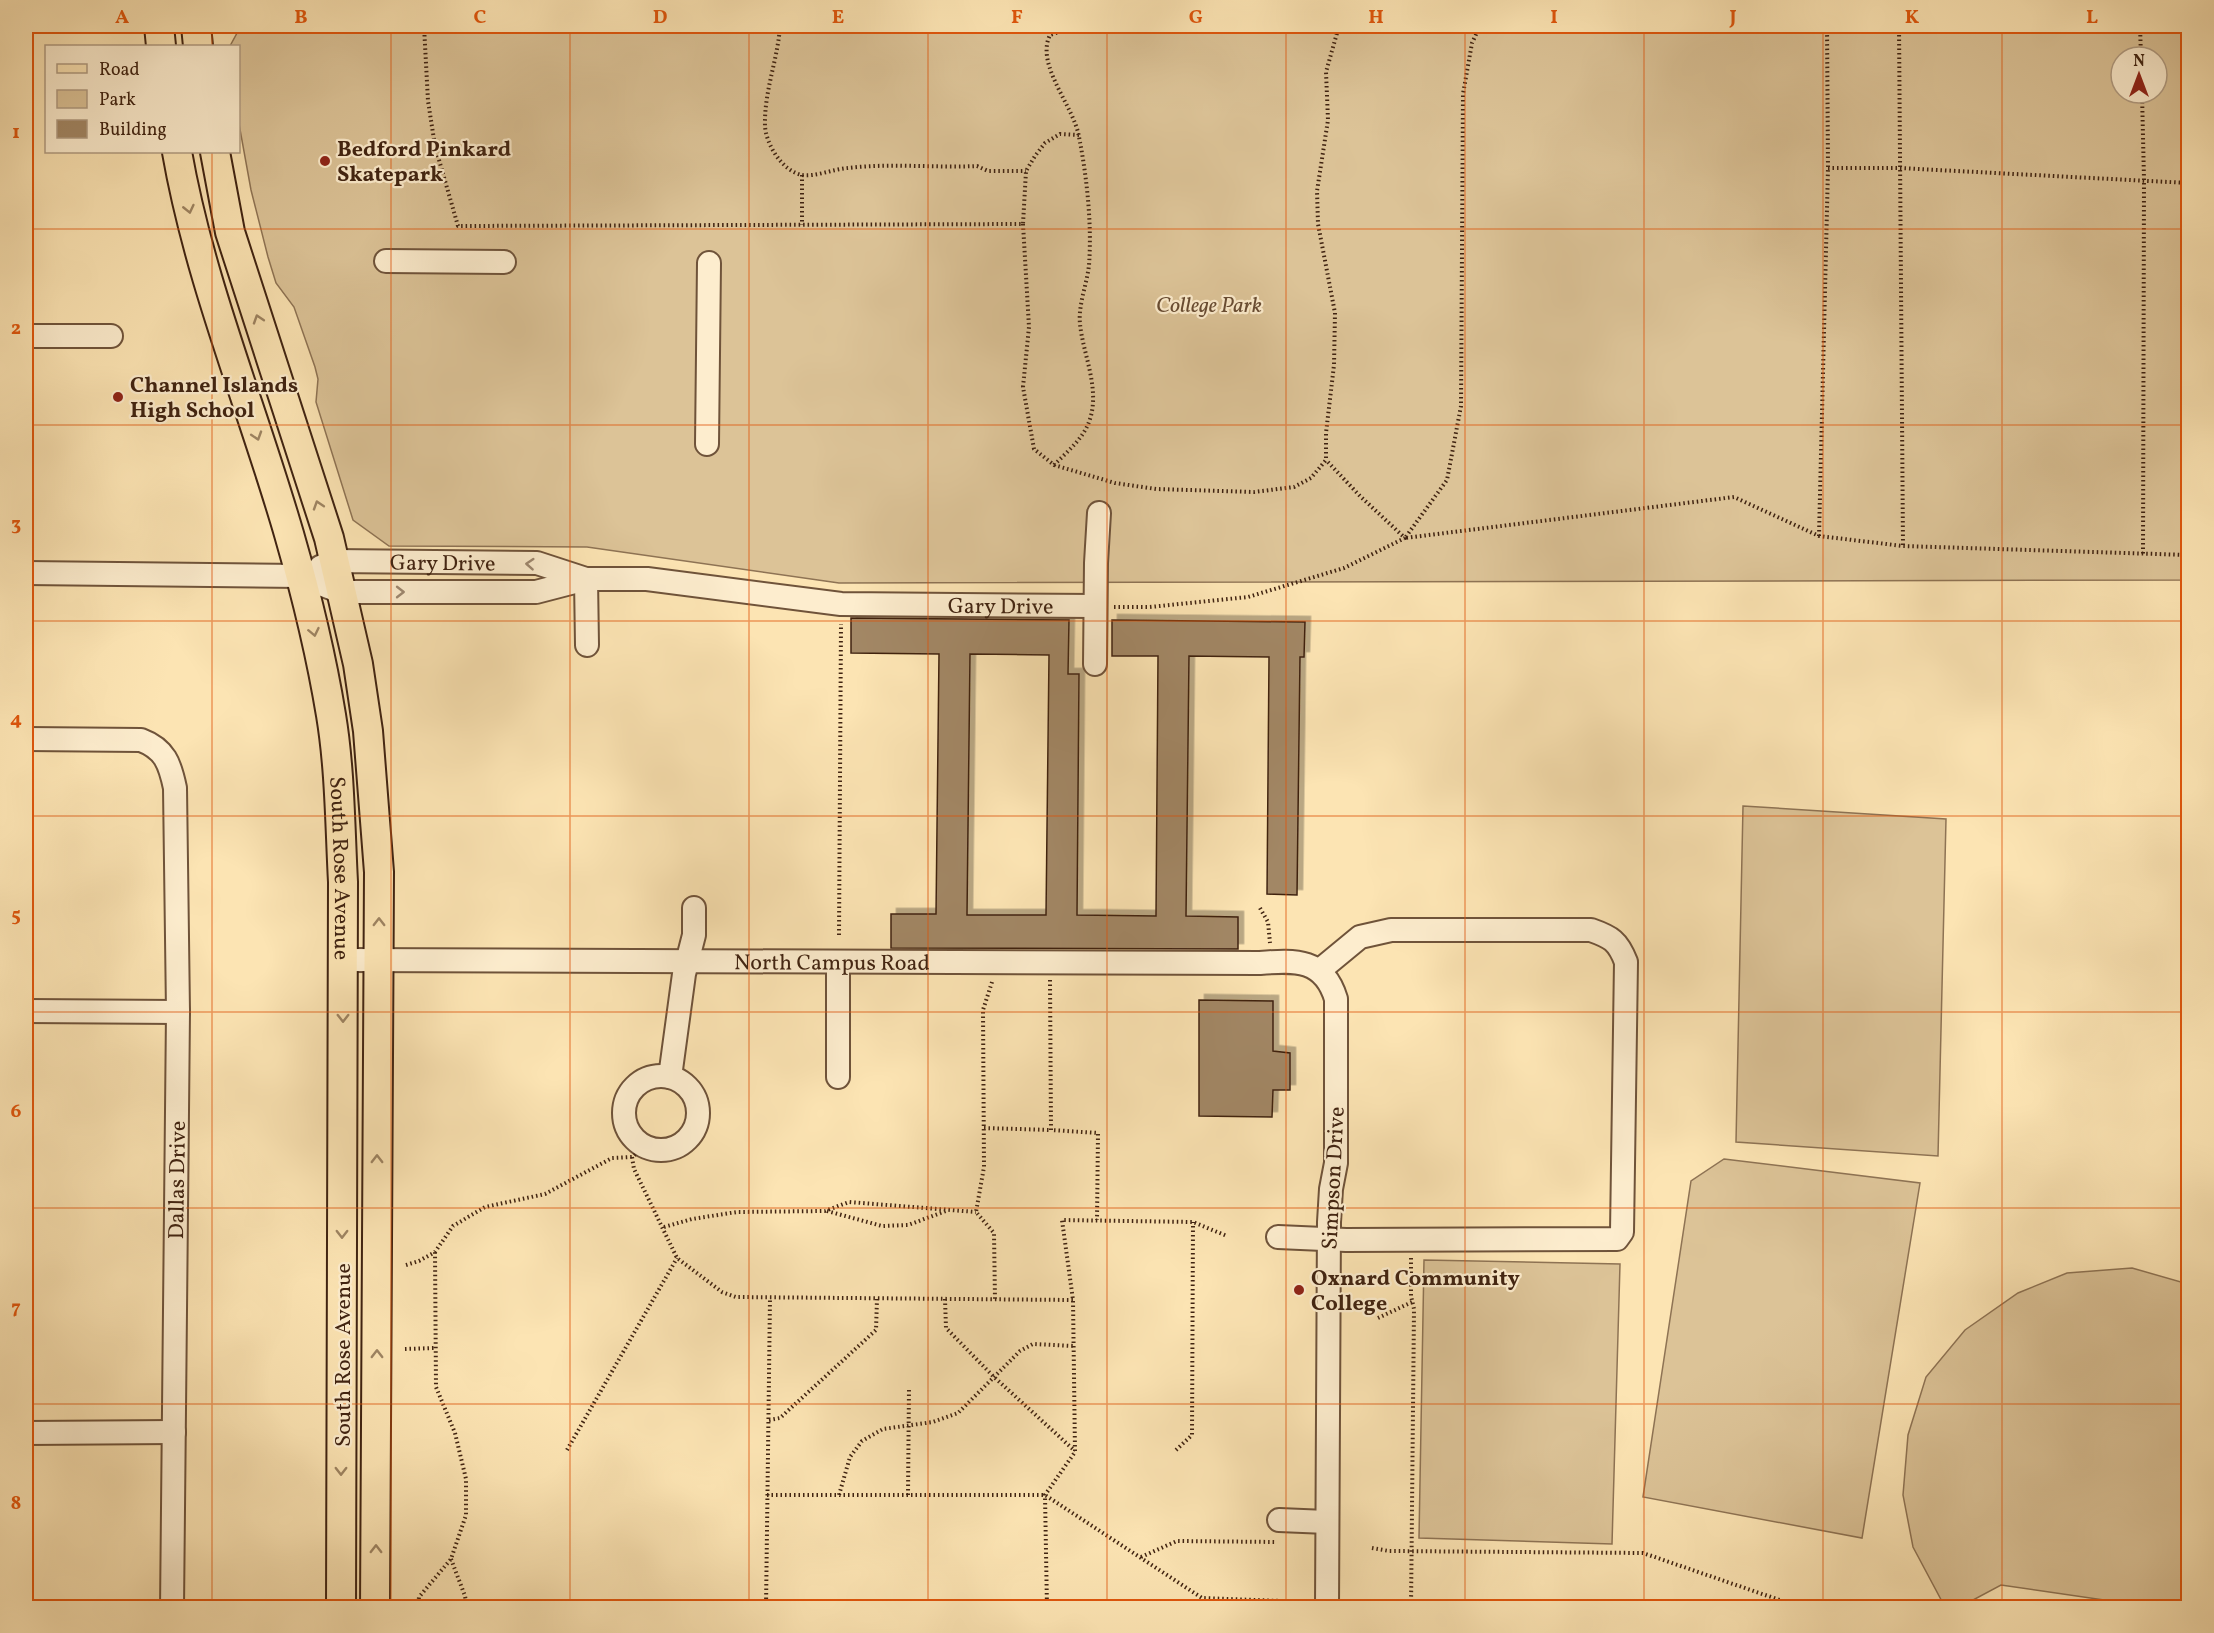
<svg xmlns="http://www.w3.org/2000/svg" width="2214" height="1633" viewBox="0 0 2214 1633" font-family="Vollkorn,serif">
<defs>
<filter id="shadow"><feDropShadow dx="5.5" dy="-5.5" stdDeviation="0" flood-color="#0004"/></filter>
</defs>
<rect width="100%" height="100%" fill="#fce4b3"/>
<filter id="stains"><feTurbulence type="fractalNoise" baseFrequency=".00333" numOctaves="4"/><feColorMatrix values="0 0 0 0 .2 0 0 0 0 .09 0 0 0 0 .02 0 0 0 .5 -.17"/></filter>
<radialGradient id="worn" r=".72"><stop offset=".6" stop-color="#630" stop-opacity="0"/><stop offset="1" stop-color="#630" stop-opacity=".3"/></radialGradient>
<path fill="#dcc397" stroke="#8e7354" stroke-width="1.5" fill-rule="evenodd" d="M 237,26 L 2188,26 L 2188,580 L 839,583 L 587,547 L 389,546 L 353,520 L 316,402 L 318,379 L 315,367 L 294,307 L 276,283 L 268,257 L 251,190 L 239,124 L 238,46 L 230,46 L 237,33 ZM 2121,57 L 2157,57 L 2157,93 L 2121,93 Z
M 1743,806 L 1946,819 L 1938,1156 L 1736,1142 Z
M 1724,1159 L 1920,1183 L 1862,1538 L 1643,1497 L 1691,1181 Z
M 1424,1260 L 1620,1264 L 1612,1544 L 1419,1538 Z
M 2132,1268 L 2188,1284 L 2188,1607 L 2152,1607 L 2001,1585 L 1960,1607 L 1945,1607 L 1913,1547 L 1903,1495 L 1908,1435 L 1926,1377 L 1965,1330 L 2018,1293 L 2067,1273 Z"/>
<path fill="#a28765" stroke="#402311" stroke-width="1.5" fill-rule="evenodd" filter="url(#shadow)" d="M 851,618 L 1069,620 L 1068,674 L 1079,674 L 1077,915 L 1156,916 L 1158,656 L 1112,656 L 1112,620 L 1305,622 L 1304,657 L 1300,657 L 1297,895 L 1267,894 L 1269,657 L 1189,656 L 1186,916 L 1238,917 L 1238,949 L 891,948 L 891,914 L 936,914 L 939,654 L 851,653 ZM 970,654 L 1049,655 L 1046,915 L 967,915 Z
M 1199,1000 L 1273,1001 L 1273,1051 L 1290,1053 L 1290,1090 L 1273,1090 L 1272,1117 L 1199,1116 Z"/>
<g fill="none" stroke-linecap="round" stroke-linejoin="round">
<g stroke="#6f533a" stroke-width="26">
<g id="minor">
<path d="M 386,261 L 504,262"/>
<path d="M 26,336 L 111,336"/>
<path d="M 707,444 L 709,263"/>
<path id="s1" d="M 320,567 L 334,561 L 537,563 L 586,579"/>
<path id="s2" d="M 26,573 L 300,576 L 341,592 L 536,592 L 586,579 L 647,579 L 841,604 L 1095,606"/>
<path d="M 586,579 L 587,645"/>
<path d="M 1095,664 L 1096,563 L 1099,513"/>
<path d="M 26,739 L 141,740 C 165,749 170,764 175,788 L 178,1012 L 172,1608"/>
<path id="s3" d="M 343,960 L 1260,963 C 1296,960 1324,959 1336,999 L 1336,1163 L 1331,1189 L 1329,1222 L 1327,1608"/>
<path d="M 838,962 L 838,1077"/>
<path d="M 26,1011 L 178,1012"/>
<circle cx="661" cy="1113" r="37"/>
<path d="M 670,1077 L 684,974 L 694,935 L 694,908"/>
<path d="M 1278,1237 L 1346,1240 L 1617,1239 L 1622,1232 L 1626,962 C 1618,941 1611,937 1591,930 L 1391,930 L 1360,937 L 1320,970"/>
<path d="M 26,1433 L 174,1432"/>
<path d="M 1279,1520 L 1327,1522"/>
</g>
</g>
<g stroke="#402311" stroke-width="32">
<g id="major">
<path d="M 159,26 L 161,46"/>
<path d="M 196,26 L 198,46"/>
<path id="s4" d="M 177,152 C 200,283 252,406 289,534 C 306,593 321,654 331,715 C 340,769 340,826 343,882 L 341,1608"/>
<path d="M 215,152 L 230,232 L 329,538 L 358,664 L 368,731 L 379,872 L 375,1608"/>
</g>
</g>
<path stroke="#402311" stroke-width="4" stroke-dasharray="1.5 3" stroke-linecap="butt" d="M 424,26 L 428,101 L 435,146 L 458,226 L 1023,224 L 1026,171 L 1035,156 L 1045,143 L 1060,134 L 1079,135
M 780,26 C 778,59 764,91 765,126 C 766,144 782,171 802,175 C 816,177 833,169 848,168 C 890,163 934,168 977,166 L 988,171 L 1026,171
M 1480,26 L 1472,43 L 1463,94 L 1461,406 L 1447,480 L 1405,538 L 1734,497 L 1819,536 L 1903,546 L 2188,555
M 1899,26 L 1903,546
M 2140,26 L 2141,57
M 2142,93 L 2144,180 L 2143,554
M 1828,168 L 1899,168 L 2188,183
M 802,175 L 802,225
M 1023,224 L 1029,327 L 1023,387 L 1034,449 L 1054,465 C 1068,451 1084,438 1090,419 C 1100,388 1083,354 1080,324 C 1078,305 1087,284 1089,265 C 1092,225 1087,177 1079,137 C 1074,106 1035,65 1050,35 L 1062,31 L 1067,26
M 1054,465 L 1115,483 L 1156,489 L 1254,492 L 1294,487 L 1311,478 L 1326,460 L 1326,433 L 1334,365 L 1335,313 L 1318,224 L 1317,191 L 1328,120 L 1326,72 L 1339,26
M 1819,536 L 1828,168 L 1827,26
M 1114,607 L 1150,607 L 1248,597 L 1344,568 L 1405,538 L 1360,496 L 1326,460
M 1260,908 L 1268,922 L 1270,943
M 839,935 L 841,624
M 1050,980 L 1051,1130 L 1098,1133 L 1097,1220
M 992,982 L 983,1010 L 984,1167 L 976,1212 L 994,1233 L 995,1300
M 984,1128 L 1051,1130
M 646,1146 L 632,1157 L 634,1169 L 677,1258 L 722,1292 L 736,1297 L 1073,1300
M 827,1211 L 882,1226 L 908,1225 L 946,1211
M 664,1227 L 692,1219 L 737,1212 L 825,1211 L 849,1202 L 976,1212
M 1411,1258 L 1411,1296 L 1414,1309 L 1411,1608
M 406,1265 L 419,1261 L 435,1252 L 453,1226 L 485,1207 L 545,1194 L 612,1158 L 632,1157
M 945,1299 L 946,1328 L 993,1376 L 1075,1451
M 1378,1318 L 1412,1302
M 405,1349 L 434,1348
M 769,1420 L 780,1418 L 876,1330 L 877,1299
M 567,1450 L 677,1258
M 1176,1450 L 1192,1435 L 1193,1222
M 767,1495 L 1045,1495 L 1202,1598 L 1308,1602
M 839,1495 L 850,1457 L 862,1441 L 883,1429 L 933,1422 L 958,1413 L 1020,1351 L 1033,1344 L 1074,1346
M 908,1495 L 909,1387
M 1372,1548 L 1389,1551 L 1643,1553 L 1803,1608
M 1141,1557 L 1177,1541 L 1277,1542
M 451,1559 L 465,1596 L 467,1608
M 418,1608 L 419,1597 L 451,1559 L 466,1515 L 466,1479 L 455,1433 L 436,1387 L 435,1252
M 766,1608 L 770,1298
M 1047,1608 L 1045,1495 L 1075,1452 L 1073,1300 L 1062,1220 L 1193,1222 L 1227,1236"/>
<use href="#minor" stroke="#fdedce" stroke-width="22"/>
<use href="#major" stroke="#fce4b3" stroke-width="28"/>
</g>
<defs><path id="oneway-chevron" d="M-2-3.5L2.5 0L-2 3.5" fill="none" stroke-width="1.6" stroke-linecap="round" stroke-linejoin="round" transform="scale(1.5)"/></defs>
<g stroke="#9e8462">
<use href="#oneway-chevron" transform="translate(189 209) rotate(77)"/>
<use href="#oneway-chevron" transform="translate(258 319) rotate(-108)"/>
<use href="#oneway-chevron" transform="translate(257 436) rotate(72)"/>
<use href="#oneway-chevron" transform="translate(318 505) rotate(-108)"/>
<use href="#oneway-chevron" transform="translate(314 632) rotate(78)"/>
<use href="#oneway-chevron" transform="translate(379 922) rotate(-90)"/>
<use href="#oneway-chevron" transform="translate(343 1018) rotate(90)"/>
<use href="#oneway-chevron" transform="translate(377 1159) rotate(-90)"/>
<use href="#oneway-chevron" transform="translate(342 1234) rotate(90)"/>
<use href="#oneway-chevron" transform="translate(377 1354) rotate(-90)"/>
<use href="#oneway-chevron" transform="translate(341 1471) rotate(90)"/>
<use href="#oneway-chevron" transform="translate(376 1549) rotate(-90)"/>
</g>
<g stroke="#9e8870">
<use href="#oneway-chevron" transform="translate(530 564) rotate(-176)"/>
<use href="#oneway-chevron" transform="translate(400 592)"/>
</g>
<path fill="none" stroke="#e0560c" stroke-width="1.5" stroke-opacity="0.55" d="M 212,26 L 212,46M 391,26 L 391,1608M 570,26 L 570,1608M 749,26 L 749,1608M 928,26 L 928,1608M 1107,26 L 1107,1608M 1286,26 L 1286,1608M 1465,26 L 1465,1608M 1644,26 L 1644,1608M 1823,26 L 1823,1608M 2002,26 L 2002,1608M 212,152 L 212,1608M 26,229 L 2188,229M 26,425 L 2188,425M 26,621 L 2188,621M 26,816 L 2188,816M 26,1012 L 2188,1012M 26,1208 L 2188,1208M 26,1404 L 2188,1404"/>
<g fill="#8f2418" stroke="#fdedce" stroke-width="2">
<circle cx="325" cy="161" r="6"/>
<circle cx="118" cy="397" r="6"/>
<circle cx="1299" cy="1290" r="6"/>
</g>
<g text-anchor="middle" stroke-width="4.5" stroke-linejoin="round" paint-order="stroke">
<g font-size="22" font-weight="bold" fill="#402311" stroke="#fdedce" text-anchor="start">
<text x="337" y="156">Bedford Pinkard<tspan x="337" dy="25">Skatepark</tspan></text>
<text x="130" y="392">Channel Islands<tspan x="130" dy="25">High School</tspan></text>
<text x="1311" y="1285">Oxnard Community<tspan x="1311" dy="25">College</tspan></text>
</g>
<g font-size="22" font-style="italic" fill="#674b32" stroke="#fdedce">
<text x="1209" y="312">College Park</text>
</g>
<g font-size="22" fill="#402311" stroke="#fdedce">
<text dy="8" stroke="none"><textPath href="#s1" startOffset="124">Gary Drive</textPath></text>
<text dy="8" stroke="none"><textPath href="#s2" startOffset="981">Gary Drive</textPath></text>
<text dy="8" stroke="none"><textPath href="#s4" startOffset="738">South Rose Avenue</textPath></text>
<text dy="8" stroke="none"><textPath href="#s3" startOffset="489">North Campus Road</textPath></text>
<text transform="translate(1332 1178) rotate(-87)" y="8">Simpson Drive</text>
<text transform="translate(176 1180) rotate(-89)" y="8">Dallas Drive</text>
<text transform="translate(342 1355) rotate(-90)" y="8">South Rose Avenue</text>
</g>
</g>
<rect width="2214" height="1633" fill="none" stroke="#fce4b3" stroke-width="66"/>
<rect x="45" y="45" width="195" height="108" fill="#fdedce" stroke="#b19c82" stroke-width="1.5"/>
<rect x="57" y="64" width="30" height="9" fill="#fce4b3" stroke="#b19c82" stroke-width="1.5"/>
<text x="99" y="75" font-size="18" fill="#402311">Road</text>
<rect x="57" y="90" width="30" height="18" fill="#dcc397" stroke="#b19c82" stroke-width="1.5"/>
<text x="99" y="105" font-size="18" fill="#402311">Park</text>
<rect x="57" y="120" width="30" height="18" fill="#a28765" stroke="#b19c82" stroke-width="1.5"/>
<text x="99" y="135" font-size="18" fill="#402311">Building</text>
<g transform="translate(2139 75)"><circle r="28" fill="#fdedce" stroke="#b19c82" stroke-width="1.5"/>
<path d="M0-4.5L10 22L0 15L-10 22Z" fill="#8f2418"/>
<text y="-9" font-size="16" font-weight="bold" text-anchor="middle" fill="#402311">N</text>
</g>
<rect x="33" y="33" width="2148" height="1567" fill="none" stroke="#e0560c" stroke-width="2"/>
<g font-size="20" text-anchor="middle" font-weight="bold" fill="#e0560c">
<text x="122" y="23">A</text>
<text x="301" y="23">B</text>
<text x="480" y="23">C</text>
<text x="660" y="23">D</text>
<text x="838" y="23">E</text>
<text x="1017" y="23">F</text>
<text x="1196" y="23">G</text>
<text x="1376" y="23">H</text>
<text x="1554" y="23">I</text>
<text x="1733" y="23">J</text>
<text x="1912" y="23">K</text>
<text x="2092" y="23">L</text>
<text x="16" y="138">1</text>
<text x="16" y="334">2</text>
<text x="16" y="530">3</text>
<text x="16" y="725">4</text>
<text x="16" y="921">5</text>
<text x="16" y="1117">6</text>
<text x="16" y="1313">7</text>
<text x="16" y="1509">8</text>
</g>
<rect width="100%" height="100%" filter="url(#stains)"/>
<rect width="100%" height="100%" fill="url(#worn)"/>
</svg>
